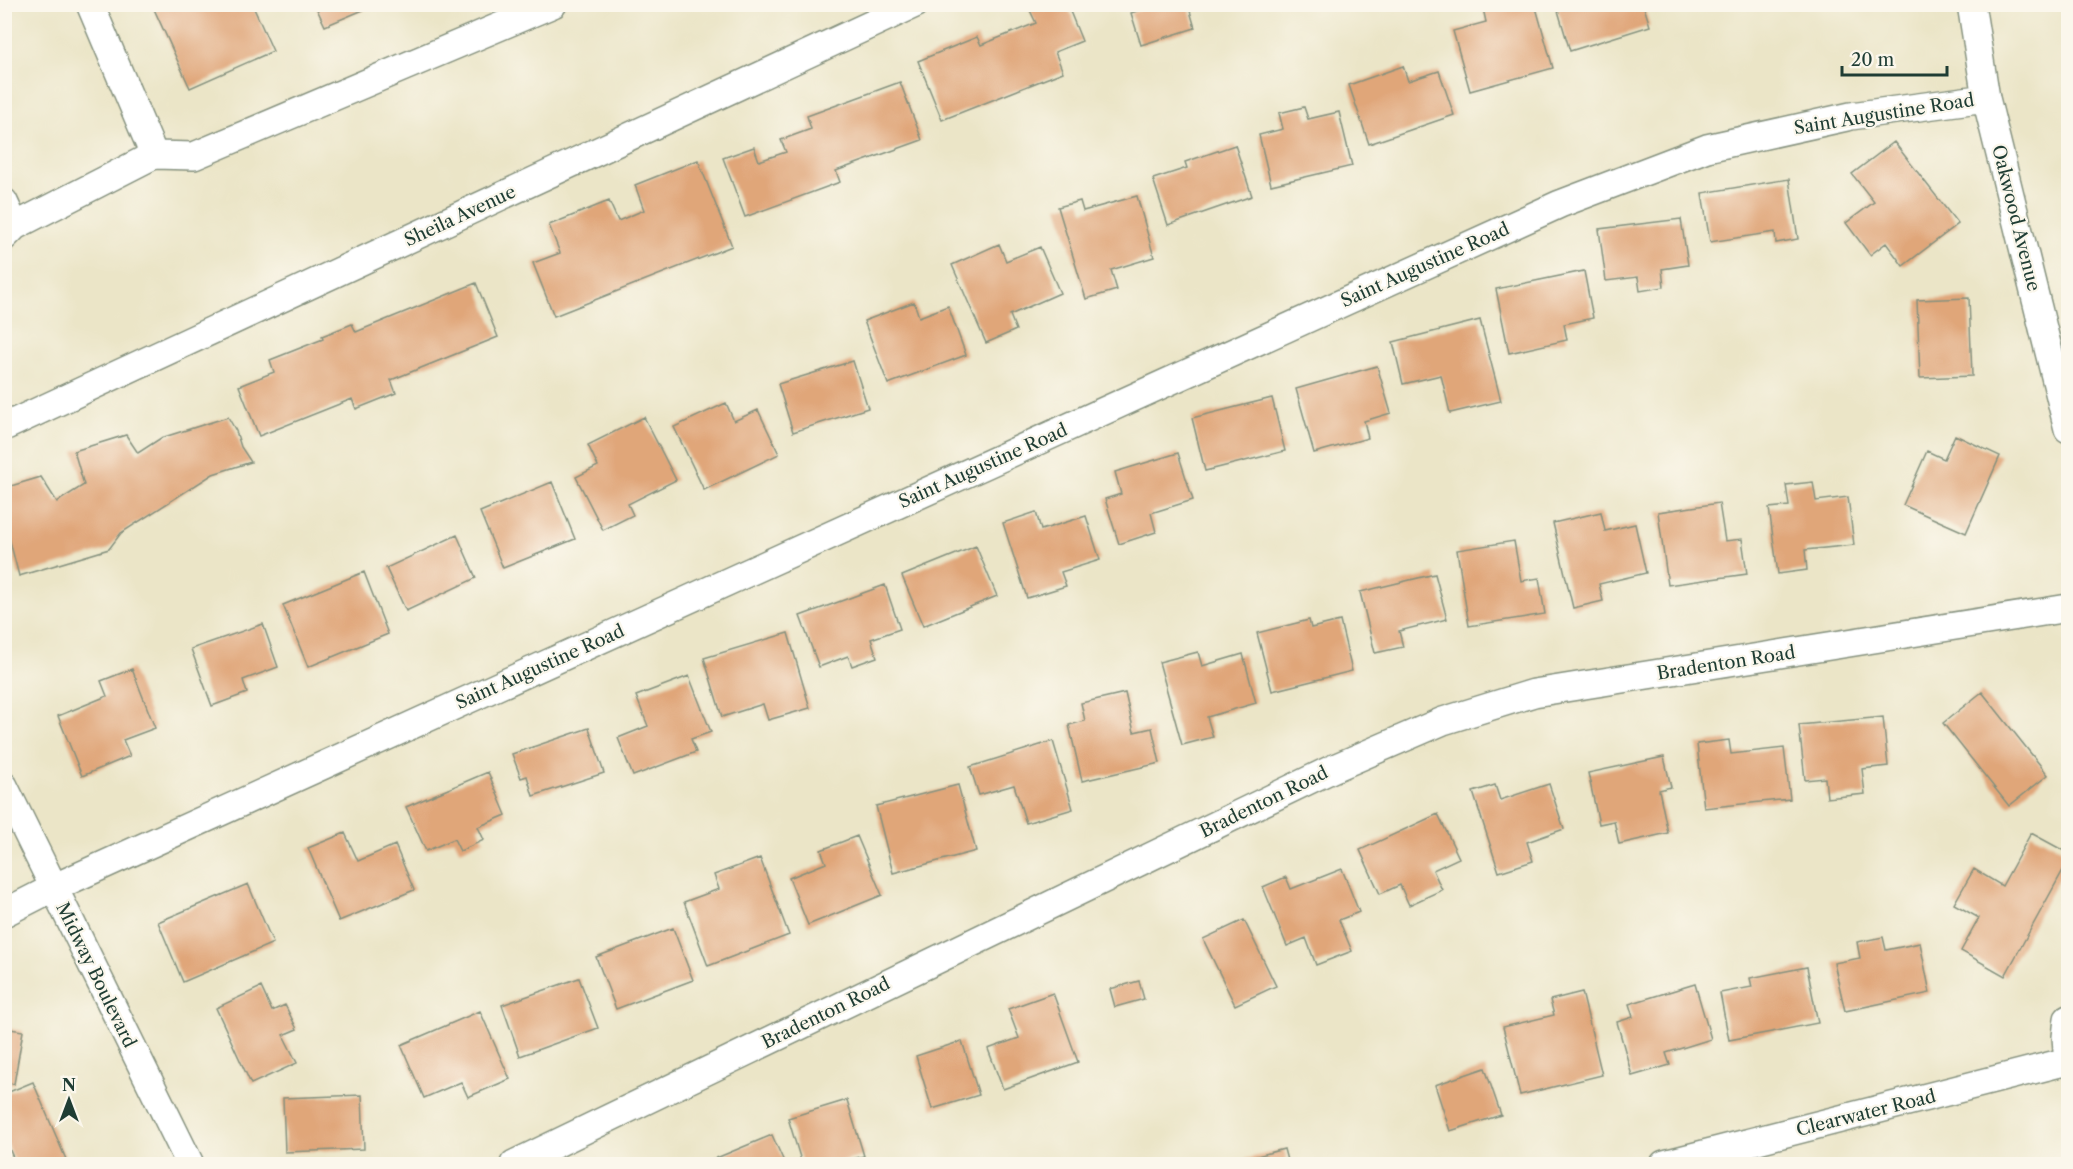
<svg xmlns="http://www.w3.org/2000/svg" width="2073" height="1169" viewBox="0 0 2073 1169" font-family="'Libre Caslon Text',serif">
<rect width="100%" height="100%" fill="#fbf7ec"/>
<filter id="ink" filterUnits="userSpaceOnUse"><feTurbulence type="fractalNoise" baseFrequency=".0167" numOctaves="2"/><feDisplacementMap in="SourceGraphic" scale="12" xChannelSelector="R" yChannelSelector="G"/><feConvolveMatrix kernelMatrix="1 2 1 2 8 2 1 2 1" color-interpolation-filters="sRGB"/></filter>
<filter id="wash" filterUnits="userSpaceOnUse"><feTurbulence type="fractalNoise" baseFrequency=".008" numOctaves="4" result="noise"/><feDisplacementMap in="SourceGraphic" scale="24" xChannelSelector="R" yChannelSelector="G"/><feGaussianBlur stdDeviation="1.35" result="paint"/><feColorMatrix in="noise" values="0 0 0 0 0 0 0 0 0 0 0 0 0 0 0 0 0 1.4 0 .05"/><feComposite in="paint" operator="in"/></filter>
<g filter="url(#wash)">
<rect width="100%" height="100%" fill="#ebe5c7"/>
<g id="blocks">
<path fill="#e0a679" d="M 155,4 L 252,4 L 273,51 L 190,88 L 154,9 L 156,8 Z
M 1032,4 L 1067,4 L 1082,41 L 1055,52 L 1063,72 L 942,120 L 918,61 L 977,37 L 981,45 L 1036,23 L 1028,6 Z
M 1157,4 L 1188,4 L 1195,28 L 1141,45 L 1131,13 Z
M 1482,4 L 1535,4 L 1553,68 L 1470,91 L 1453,31 L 1486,22 Z
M 1556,4 L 1643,4 L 1650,26 L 1570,51 Z
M 315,5 L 375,5 L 325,26 Z
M 1403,66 L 1408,81 L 1439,71 L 1454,115 L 1369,144 L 1349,85 Z
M 900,82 L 922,140 L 836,171 L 840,182 L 745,217 L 723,158 L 754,147 L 759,161 L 786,152 L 781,140 L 811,129 L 807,116 Z
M 1304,107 L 1308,119 L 1339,112 L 1352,166 L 1271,185 L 1259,135 L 1283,129 L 1279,113 Z
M 1894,142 L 1958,224 L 1903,266 L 1886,243 L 1870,255 L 1846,223 L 1874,202 L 1852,174 Z
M 1235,145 L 1252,196 L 1168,225 L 1153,179 L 1187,168 L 1185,162 Z
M 698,160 L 732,246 L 554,316 L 533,263 L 560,253 L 549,225 L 609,201 L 618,221 L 644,210 L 635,185 Z
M 1789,179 L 1798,239 L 1776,243 L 1775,232 L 1710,242 L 1702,193 Z
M 1137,196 L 1154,257 L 1111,270 L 1117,290 L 1086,299 L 1058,207 L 1080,201 L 1083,211 Z
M 1681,219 L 1688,265 L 1662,269 L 1664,287 L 1640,291 L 1638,277 L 1606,281 L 1599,229 Z
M 999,244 L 1006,261 L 1040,247 L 1060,293 L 1010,315 L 1016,330 L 986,343 L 952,265 Z
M 1584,271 L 1593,318 L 1564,324 L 1567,340 L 1509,353 L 1496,289 Z
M 476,283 L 498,337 L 391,380 L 396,393 L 356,409 L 352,399 L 259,436 L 239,386 L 274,372 L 270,360 L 323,339 L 322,336 L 352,324 L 356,332 Z
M 1969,298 L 1972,376 L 1920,378 L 1917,300 Z
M 914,302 L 919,317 L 948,306 L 966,355 L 888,384 L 864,321 Z
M 1480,320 L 1501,401 L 1450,413 L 1441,375 L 1403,384 L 1393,342 Z
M 853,361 L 868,408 L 793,432 L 778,384 Z
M 1377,366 L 1391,413 L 1364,421 L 1368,438 L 1314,453 L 1296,389 Z
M 1272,398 L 1285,451 L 1205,471 L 1192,418 Z
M 726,403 L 734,421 L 758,410 L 779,454 L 704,490 L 674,427 Z
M 228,417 L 236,431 L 241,447 L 251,462 L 213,474 L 121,533 L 109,549 L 19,576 L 4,518 L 4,488 L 41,477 L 57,502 L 84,485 L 74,451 L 126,435 L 138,453 L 161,438 Z
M 644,417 L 676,480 L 628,504 L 633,515 L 603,530 L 576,477 L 598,466 L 588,445 Z
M 1955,435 L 2000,456 L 1966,533 L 1903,505 L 1927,451 L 1944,459 Z
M 1178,453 L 1193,500 L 1151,513 L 1156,532 L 1119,544 L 1105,499 L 1121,494 L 1115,472 Z
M 552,482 L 575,539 L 503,568 L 480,512 Z
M 1813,482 L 1816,501 L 1848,497 L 1854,545 L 1805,550 L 1807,570 L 1778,574 L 1769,508 L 1789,506 L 1786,485 Z
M 1719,503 L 1725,541 L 1742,539 L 1747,574 L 1668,585 L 1658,512 Z
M 1036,512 L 1041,530 L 1086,516 L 1100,560 L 1061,572 L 1066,586 L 1027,598 L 1003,523 Z
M 1601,512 L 1605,531 L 1635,524 L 1646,573 L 1599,584 L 1603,601 L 1573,608 L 1553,523 Z
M 457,535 L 476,578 L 406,611 L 386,568 Z
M 1514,541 L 1521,581 L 1539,578 L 1545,614 L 1469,626 L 1457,550 Z
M 976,546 L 997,596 L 923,626 L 902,576 Z
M 364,572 L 388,634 L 308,667 L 283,605 Z
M 1435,574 L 1447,619 L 1399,631 L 1403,647 L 1375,653 L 1360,592 Z
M 885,585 L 900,629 L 871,639 L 877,657 L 852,666 L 848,656 L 819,667 L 800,616 Z
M 1309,620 L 1311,628 L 1340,621 L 1352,671 L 1272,691 L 1257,633 Z
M 263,624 L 278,667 L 243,680 L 247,693 L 212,706 L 191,649 Z
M 788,633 L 810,708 L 768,720 L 763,704 L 722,717 L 704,658 Z
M 1198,652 L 1202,666 L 1243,654 L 1256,703 L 1207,717 L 1213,737 L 1182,745 L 1159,662 Z
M 132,669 L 155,728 L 123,740 L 130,756 L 82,776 L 58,716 L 107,696 L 101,681 Z
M 689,676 L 711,732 L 691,739 L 696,752 L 633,776 L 618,738 L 648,726 L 636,696 Z
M 1982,692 L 2048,775 L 2009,806 L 1943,723 Z
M 1125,693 L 1134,732 L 1152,728 L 1160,763 L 1082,781 L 1069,725 L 1085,721 L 1081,703 Z
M 1883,717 L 1888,766 L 1862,769 L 1865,794 L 1827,798 L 1825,778 L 1805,780 L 1799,725 Z
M 589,728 L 604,773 L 533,796 L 527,776 L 521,778 L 512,754 Z
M 1729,740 L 1731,754 L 1784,748 L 1790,799 L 1704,808 L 1697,744 Z
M 1053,741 L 1073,809 L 1026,823 L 1014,785 L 979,795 L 970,767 Z
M 1664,757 L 1671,787 L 1659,790 L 1668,833 L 1619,844 L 1614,821 L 1599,824 L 1588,773 Z
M 488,772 L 506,815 L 478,827 L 484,840 L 460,851 L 454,839 L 426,851 L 406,807 Z
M 1549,784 L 1564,829 L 1527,842 L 1533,861 L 1499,872 L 1473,792 L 1495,785 L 1500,800 Z
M 958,785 L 976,851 L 893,873 L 876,806 Z
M 1438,814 L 1459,858 L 1433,870 L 1442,890 L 1409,905 L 1400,885 L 1380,894 L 1360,850 Z
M 345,833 L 358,861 L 395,845 L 414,890 L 339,921 L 308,848 Z
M 2031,833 L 2068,853 L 2068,861 L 2005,976 L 1961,951 L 1979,918 L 1954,904 L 1974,869 L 2002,886 Z
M 857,836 L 882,895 L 808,925 L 789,878 L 826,863 L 821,850 Z
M 760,858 L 789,935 L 708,966 L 684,902 L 719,889 L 714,875 Z
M 1342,869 L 1359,912 L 1339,920 L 1352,951 L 1316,965 L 1306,938 L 1287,946 L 1263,887 L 1286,877 L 1291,889 Z
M 248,884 L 273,943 L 183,982 L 158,922 Z
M 1244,920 L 1276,986 L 1235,1005 L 1203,939 Z
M 673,928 L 693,980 L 616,1009 L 596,957 Z
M 1883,937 L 1886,950 L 1920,943 L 1930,993 L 1845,1011 L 1834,963 L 1860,958 L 1857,942 Z
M 1807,967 L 1818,1023 L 1729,1040 L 1720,993 L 1752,987 L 1750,978 Z
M 579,978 L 598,1028 L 520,1056 L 502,1005 Z
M 1139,981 L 1144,999 L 1115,1007 L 1110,989 Z
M 1695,984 L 1711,1039 L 1666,1053 L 1670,1065 L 1632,1076 L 1617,1022 L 1633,1017 L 1629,1004 Z
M 261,987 L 272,1011 L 285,1005 L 297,1029 L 283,1035 L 297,1063 L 251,1084 L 216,1008 Z
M 1582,992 L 1602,1075 L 1520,1095 L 1503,1027 L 1554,1015 L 1550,1000 Z
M 1053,993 L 1078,1062 L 1003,1089 L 988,1049 L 1019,1038 L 1008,1009 Z
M 480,1011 L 510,1079 L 468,1097 L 461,1082 L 424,1098 L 401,1045 Z
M 4,1028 L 23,1031 L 14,1084 L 4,1082 Z
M 962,1041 L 979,1095 L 932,1109 L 916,1056 Z
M 1485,1068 L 1501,1115 L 1450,1131 L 1435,1085 Z
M 33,1082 L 68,1164 L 16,1164 L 4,1137 L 4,1094 Z
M 362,1095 L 364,1149 L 285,1152 L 283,1098 Z
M 847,1100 L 864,1156 L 834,1164 L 802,1164 L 788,1118 Z
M 772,1135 L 785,1164 L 702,1164 Z
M 1284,1149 L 1288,1164 L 1227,1164 Z"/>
</g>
</g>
<g filter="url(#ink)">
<use href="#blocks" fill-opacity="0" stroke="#85917e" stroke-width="1.5"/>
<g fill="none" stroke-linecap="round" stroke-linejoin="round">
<g stroke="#85917e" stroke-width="30">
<path id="minor" d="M 90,4 L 154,155
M 1971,4 L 1986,98 L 2068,429
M 4,202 L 15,226
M 4,237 L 15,226 L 154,155 L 194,156 L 553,4
M 4,427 L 915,4
M 4,786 L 190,1164
M 4,913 L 53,888 L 1560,204 L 1707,148 L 1851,116 L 1986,98
M 2068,1019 L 2066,1037 L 2068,1064
M 514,1164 L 1332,769 L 1443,721 L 1534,693 L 2068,608
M 1664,1164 L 2068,1061"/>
</g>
<use href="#minor" stroke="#fff" stroke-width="27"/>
</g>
</g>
<g text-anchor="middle" stroke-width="4.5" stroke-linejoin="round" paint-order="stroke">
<g font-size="18" fill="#1f3d34" stroke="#fbf7ec">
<text transform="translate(1884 114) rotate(-9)" y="6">Saint Augustine Road</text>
<text transform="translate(460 216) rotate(-25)" y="6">Sheila Avenue</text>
<text transform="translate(2016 218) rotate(76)" y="6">Oakwood Avenue</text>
<text transform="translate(1425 265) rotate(-24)" y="6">Saint Augustine Road</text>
<text transform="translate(983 466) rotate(-24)" y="6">Saint Augustine Road</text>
<text transform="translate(1726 663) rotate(-9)" y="6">Bradenton Road</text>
<text transform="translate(540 667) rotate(-24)" y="6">Saint Augustine Road</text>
<text transform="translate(1264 802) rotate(-26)" y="6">Bradenton Road</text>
<text transform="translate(96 975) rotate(64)" y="6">Midway Boulevard</text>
<text transform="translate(826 1013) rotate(-26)" y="6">Bradenton Road</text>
<text transform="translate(1866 1113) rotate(-14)" y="6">Clearwater Road</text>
</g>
</g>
<rect width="2073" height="1169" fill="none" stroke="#fbf7ec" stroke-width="24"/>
<g transform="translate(69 1100)" stroke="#fbf7ec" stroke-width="4.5" paint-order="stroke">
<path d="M0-4.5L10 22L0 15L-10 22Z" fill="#1f3d34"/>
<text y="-9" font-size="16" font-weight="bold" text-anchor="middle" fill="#1f3d34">N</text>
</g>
<path d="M1842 66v9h105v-9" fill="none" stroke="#1f3d34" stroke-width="3"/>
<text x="1851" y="66" font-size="18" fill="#1f3d34" stroke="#fbf7ec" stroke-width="4.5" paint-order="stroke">20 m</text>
</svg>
